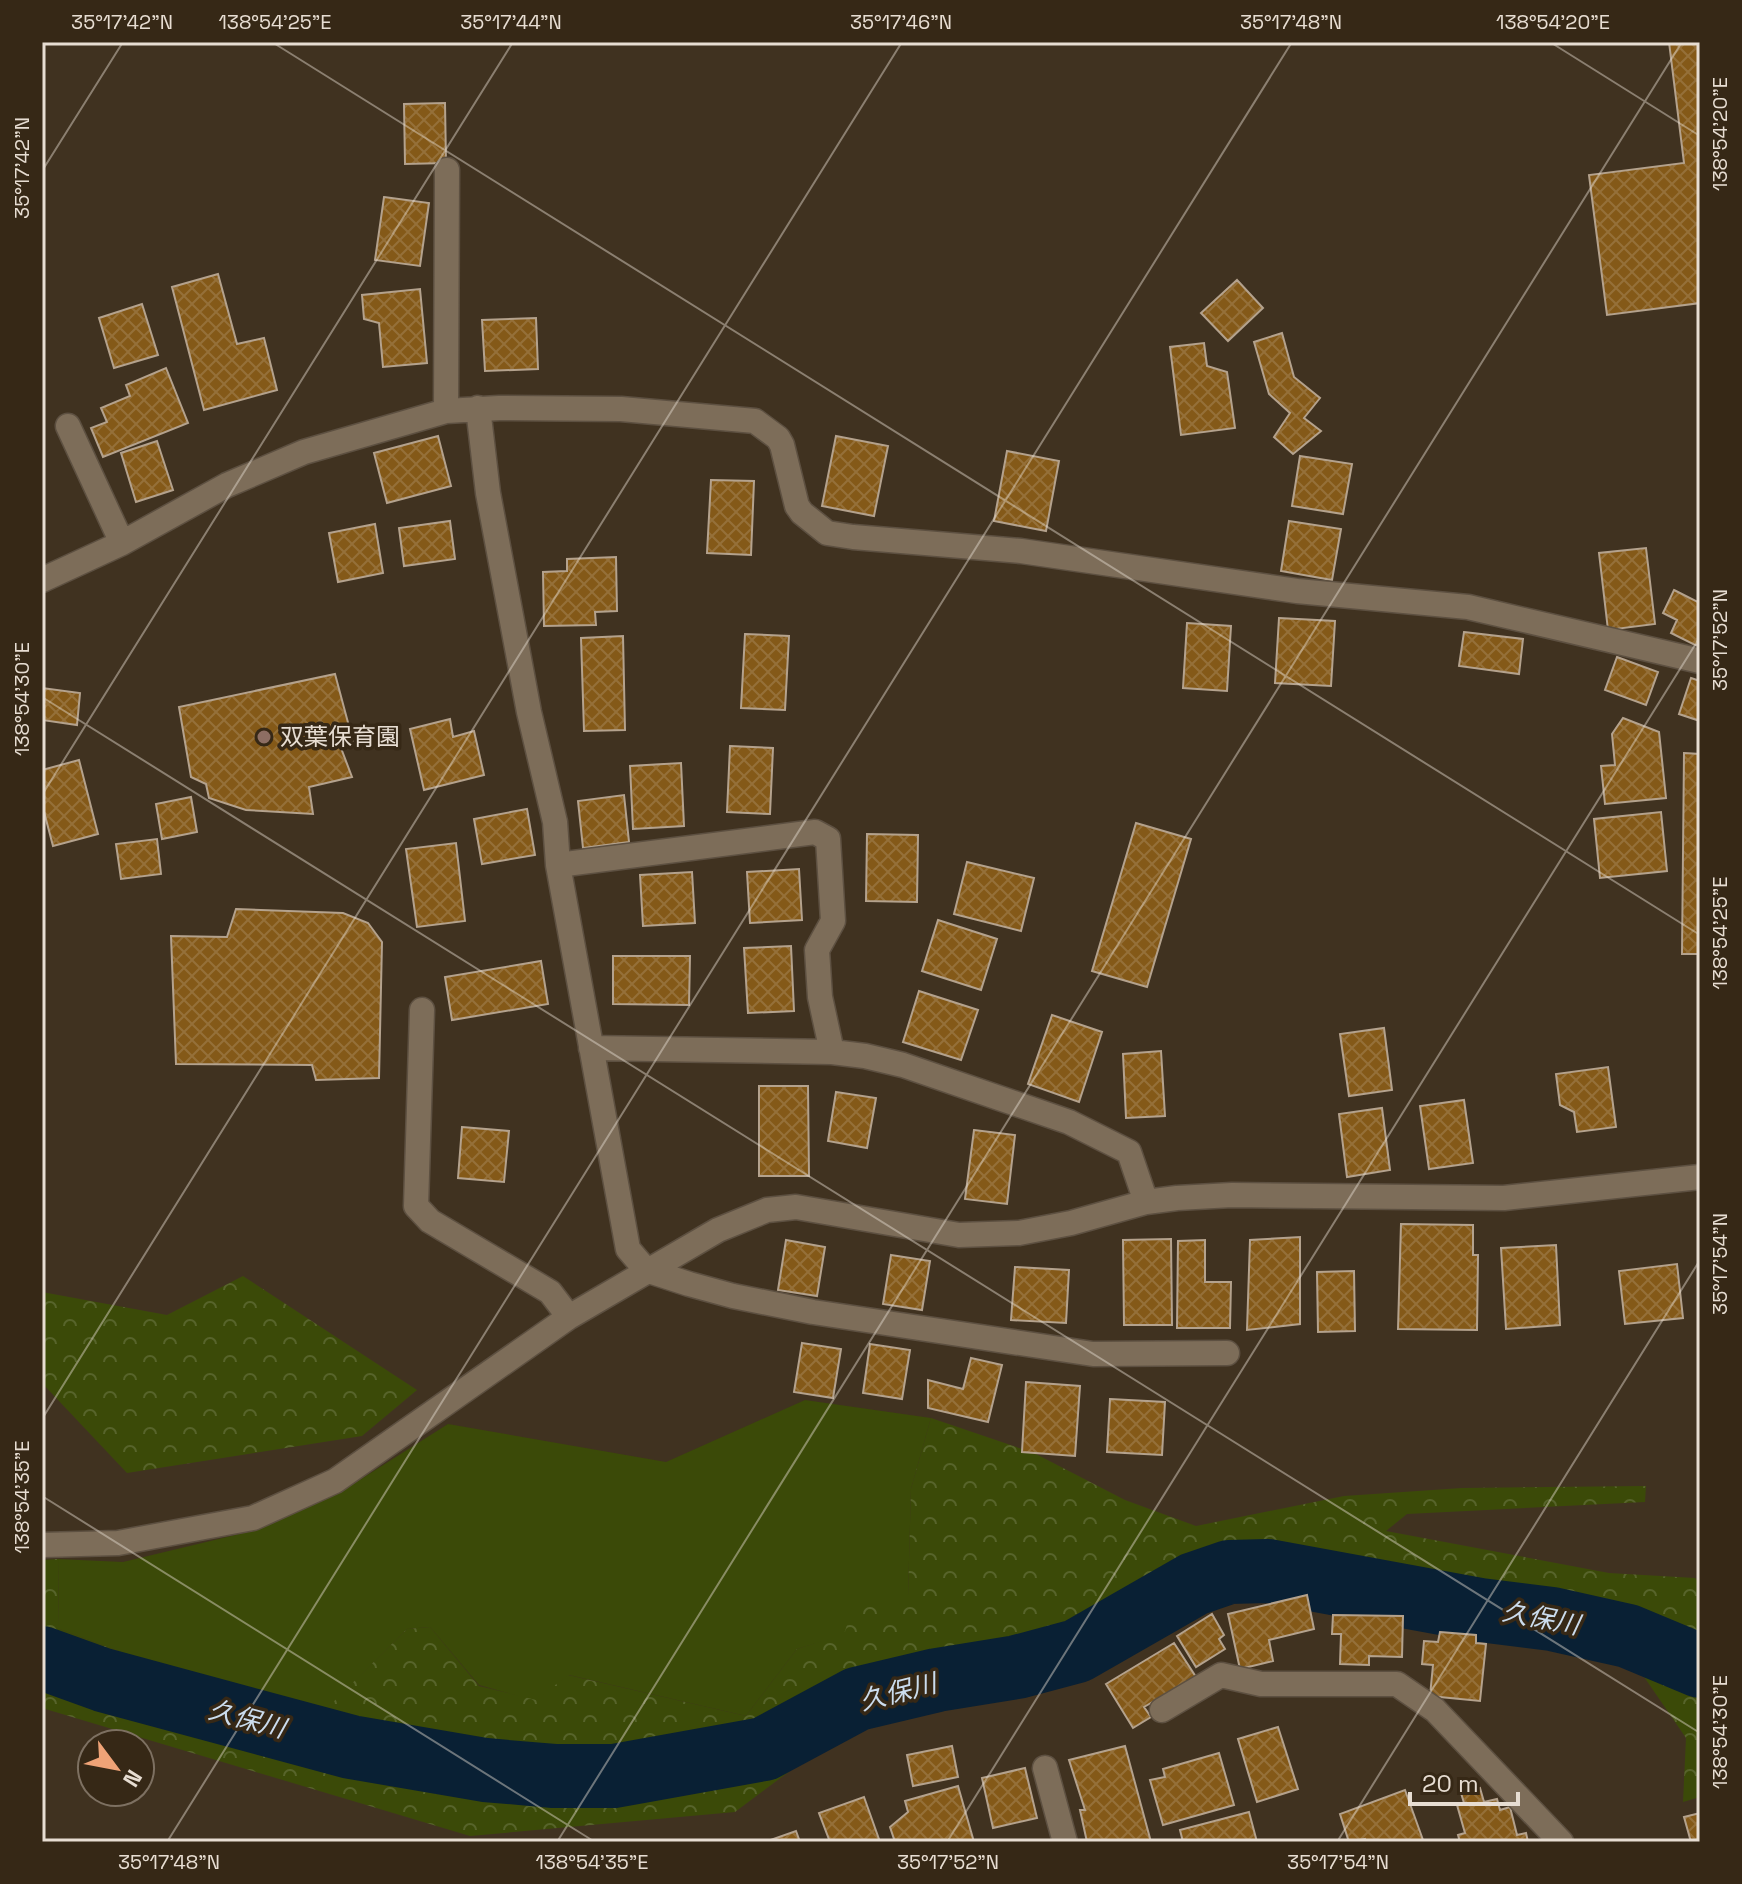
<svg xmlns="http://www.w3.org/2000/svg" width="1742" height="1884" viewBox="0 0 1742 1884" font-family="'Space Grotesk','Noto Sans JP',sans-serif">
<defs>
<pattern id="forest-crowns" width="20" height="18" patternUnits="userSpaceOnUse" patternTransform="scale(2)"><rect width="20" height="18" fill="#3b4a08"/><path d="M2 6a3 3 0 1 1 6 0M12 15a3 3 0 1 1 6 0" fill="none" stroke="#57642b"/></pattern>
<pattern id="building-cross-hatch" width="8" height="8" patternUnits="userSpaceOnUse" patternTransform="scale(2)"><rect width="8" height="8" fill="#845918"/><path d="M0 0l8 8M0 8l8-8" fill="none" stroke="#957039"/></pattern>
</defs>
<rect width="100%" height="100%" fill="#403220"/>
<path fill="#3b4a08" d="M 805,1400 L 931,1418 L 911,1489 L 908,1597 L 844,1635 L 797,1649 L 746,1716 L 569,1675 L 536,1701 L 479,1685 L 430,1627 L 407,1629 L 313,1723 L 59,1629 L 58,1559 L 123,1562 L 256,1530 L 339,1493 L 448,1424 L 666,1462 Z"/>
<path fill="url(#forest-crowns)" d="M 243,1276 L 417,1390 L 362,1436 L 127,1473 L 42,1383 L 42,1292 L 167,1315 Z
M 931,1418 L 1034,1453 L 1125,1500 L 1196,1526 L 1344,1496 L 1462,1488 L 1646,1486 L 1645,1502 L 1407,1514 L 1386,1531 L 1609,1573 L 1695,1578 L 1700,1583 L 1700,1637 L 1683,1636 L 1700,1671 L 1700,1797 L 1683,1802 L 1686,1738 L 1603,1617 L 1551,1604 L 1299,1556 L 1205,1594 L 1096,1668 L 897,1698 L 810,1756 L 735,1812 L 470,1836 L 42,1708 L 42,1560 L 58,1559 L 59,1629 L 312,1723 L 407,1629 L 430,1627 L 479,1686 L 536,1700 L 568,1675 L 746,1716 L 797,1649 L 844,1634 L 856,1598 L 908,1596 L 911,1489 Z"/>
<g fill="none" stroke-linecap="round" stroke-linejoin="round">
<path stroke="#092034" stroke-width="64" d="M 42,1658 L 103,1680 L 351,1747 L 485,1770 L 554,1776 L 614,1776 L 764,1749 L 857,1699 L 937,1680 L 1017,1667 L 1077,1651 L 1194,1584 L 1229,1572 L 1268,1571 L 1480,1610 L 1552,1619 L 1628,1636 L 1700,1666"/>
</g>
<path fill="url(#building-cross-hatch)" stroke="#b4a28d" stroke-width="2" d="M 1669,42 L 1700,42 L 1700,303 L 1607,315 L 1589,175 L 1684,163 Z
M 445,103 L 446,163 L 405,164 L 404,104 Z
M 384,197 L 429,203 L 420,266 L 375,260 Z
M 218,274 L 237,344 L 264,338 L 277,390 L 204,410 L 172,287 Z
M 1237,280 L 1263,308 L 1228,341 L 1201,313 Z
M 420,289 L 427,363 L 383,367 L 379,323 L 364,319 L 362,295 Z
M 142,304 L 158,355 L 114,368 L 99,318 Z
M 536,318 L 538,369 L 485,371 L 482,320 Z
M 1282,333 L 1294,377 L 1320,398 L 1304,418 L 1321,431 L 1293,454 L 1274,437 L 1290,413 L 1269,394 L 1254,342 Z
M 1204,343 L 1207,366 L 1227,372 L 1235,428 L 1181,435 L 1170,347 Z
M 166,368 L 188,423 L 103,457 L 91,428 L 107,422 L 101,408 L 130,396 L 126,385 Z
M 438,436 L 451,486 L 387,503 L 374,453 Z
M 836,436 L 888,446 L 874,516 L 822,506 Z
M 157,441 L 173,490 L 136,502 L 121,453 Z
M 1007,451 L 1059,461 L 1046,531 L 994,521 Z
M 1300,456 L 1352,464 L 1343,514 L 1292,506 Z
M 711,480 L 754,481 L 751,555 L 707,553 Z
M 450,521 L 455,559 L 404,566 L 399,528 Z
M 1289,521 L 1341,529 L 1332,580 L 1281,571 Z
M 375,524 L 383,573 L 338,582 L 329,533 Z
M 1646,548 L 1655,624 L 1608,630 L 1599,553 Z
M 616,557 L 617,611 L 595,612 L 596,625 L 544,626 L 543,572 L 567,571 L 567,559 Z
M 1674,590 L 1700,603 L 1700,639 L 1697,646 L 1671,633 L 1677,620 L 1663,613 Z
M 1279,618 L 1335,621 L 1331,686 L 1275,683 Z
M 1187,623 L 1231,626 L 1227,691 L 1183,688 Z
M 1464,632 L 1523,639 L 1519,674 L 1459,666 Z
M 745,634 L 789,636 L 785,710 L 741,708 Z
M 623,636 L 625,730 L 584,731 L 581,638 Z
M 1617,657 L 1658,672 L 1646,705 L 1605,690 Z
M 335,674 L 354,745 L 341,748 L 352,777 L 309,787 L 313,814 L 246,810 L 209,798 L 206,784 L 191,777 L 179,707 Z
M 1691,678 L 1700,681 L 1700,721 L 1679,714 Z
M 42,688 L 80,693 L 77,725 L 42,720 Z
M 1623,718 L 1659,732 L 1666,798 L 1605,804 L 1601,766 L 1615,765 L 1612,734 Z
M 450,719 L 453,737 L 474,731 L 484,775 L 424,790 L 410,729 Z
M 730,746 L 773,748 L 770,814 L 727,812 Z
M 1684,753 L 1700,754 L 1700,954 L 1682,954 Z
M 79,760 L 98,834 L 53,846 L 42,804 L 42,770 Z
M 681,763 L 684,826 L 633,829 L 630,766 Z
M 624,795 L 629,842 L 583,848 L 578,801 Z
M 191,797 L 197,832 L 162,839 L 156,804 Z
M 527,809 L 535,855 L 482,864 L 474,819 Z
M 1661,812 L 1667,871 L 1600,878 L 1594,819 Z
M 1136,823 L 1191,839 L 1147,987 L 1092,971 Z
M 867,834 L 918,835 L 917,902 L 866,901 Z
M 157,839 L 161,874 L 121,879 L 116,844 Z
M 456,843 L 465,921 L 417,927 L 406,849 Z
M 967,862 L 1034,878 L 1021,931 L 954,914 Z
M 799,869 L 802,920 L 750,923 L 747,872 Z
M 692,872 L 695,923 L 643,926 L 640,875 Z
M 236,909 L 343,913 L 368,923 L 382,942 L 379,1078 L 316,1080 L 312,1065 L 176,1064 L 171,936 L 227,937 Z
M 938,920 L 997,939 L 981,990 L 922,971 Z
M 791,946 L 794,1011 L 748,1013 L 744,948 Z
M 613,956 L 690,956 L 689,1005 L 613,1004 Z
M 541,961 L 548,1004 L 452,1020 L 445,977 Z
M 919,991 L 978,1010 L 961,1060 L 903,1042 Z
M 1052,1015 L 1102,1032 L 1079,1102 L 1028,1084 Z
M 1384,1028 L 1392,1090 L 1349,1096 L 1340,1034 Z
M 1161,1051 L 1165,1116 L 1126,1118 L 1123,1054 Z
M 1608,1067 L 1616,1127 L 1577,1132 L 1574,1112 L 1560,1105 L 1556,1074 Z
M 759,1086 L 808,1086 L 809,1176 L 759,1176 Z
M 836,1092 L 876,1098 L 867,1148 L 828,1141 Z
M 1464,1100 L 1473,1163 L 1429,1169 L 1420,1106 Z
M 1382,1108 L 1390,1170 L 1347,1177 L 1339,1114 Z
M 462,1127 L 509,1131 L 504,1182 L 458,1178 Z
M 974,1130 L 1015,1135 L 1007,1204 L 965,1199 Z
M 1401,1224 L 1473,1225 L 1473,1255 L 1478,1255 L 1477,1330 L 1398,1329 Z
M 1300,1237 L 1300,1324 L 1247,1330 L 1250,1240 Z
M 1171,1239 L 1172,1325 L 1124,1325 L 1123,1240 Z
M 786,1240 L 825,1247 L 817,1296 L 778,1290 Z
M 1205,1240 L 1205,1282 L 1231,1282 L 1230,1328 L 1177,1328 L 1178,1241 Z
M 1556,1245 L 1560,1325 L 1506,1329 L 1501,1248 Z
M 891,1255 L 930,1261 L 922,1310 L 883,1304 Z
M 1677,1264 L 1683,1318 L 1625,1324 L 1619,1271 Z
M 1015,1267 L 1069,1270 L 1066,1323 L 1011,1320 Z
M 1354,1271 L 1355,1331 L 1318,1332 L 1317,1272 Z
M 802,1343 L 841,1349 L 833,1398 L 794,1392 Z
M 870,1344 L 910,1350 L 902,1399 L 863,1393 Z
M 971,1358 L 1002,1365 L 988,1422 L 928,1408 L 928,1380 L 963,1389 Z
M 1026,1382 L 1080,1386 L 1075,1456 L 1022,1452 Z
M 1110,1399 L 1165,1402 L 1162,1455 L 1107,1452 Z
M 1307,1595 L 1314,1629 L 1269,1640 L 1273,1661 L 1240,1669 L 1228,1614 Z
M 1212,1614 L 1224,1635 L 1219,1639 L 1225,1649 L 1196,1667 L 1177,1636 Z
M 1333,1615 L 1403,1616 L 1402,1657 L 1369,1656 L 1369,1665 L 1340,1664 L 1341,1634 L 1332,1634 Z
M 1440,1632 L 1476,1635 L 1476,1643 L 1486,1644 L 1480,1701 L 1430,1696 L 1433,1665 L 1422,1664 L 1424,1641 L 1438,1642 Z
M 1174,1643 L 1196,1677 L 1144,1707 L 1151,1717 L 1133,1728 L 1106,1684 Z
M 1278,1727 L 1298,1789 L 1257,1802 L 1238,1739 Z
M 952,1746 L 958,1777 L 913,1786 L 907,1755 Z
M 1125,1746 L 1151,1842 L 1087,1842 L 1080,1810 L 1085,1810 L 1069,1760 Z
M 1219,1753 L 1234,1805 L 1163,1825 L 1150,1780 L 1165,1777 L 1163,1769 Z
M 1025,1768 L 1037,1818 L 993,1828 L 982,1778 Z
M 958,1786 L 974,1842 L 895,1842 L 890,1827 L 908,1812 L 905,1801 Z
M 1480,1788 L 1484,1802 L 1497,1799 L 1500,1810 L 1510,1807 L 1517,1835 L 1526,1833 L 1528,1842 L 1460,1842 L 1458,1835 L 1465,1833 L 1457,1805 L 1464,1803 L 1461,1793 Z
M 1405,1790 L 1423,1840 L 1366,1842 L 1365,1839 L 1349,1842 L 1340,1814 Z
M 864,1797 L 880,1842 L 830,1842 L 819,1813 Z
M 1249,1812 L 1257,1842 L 1183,1842 L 1180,1830 Z
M 1700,1813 L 1700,1842 L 1691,1842 L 1684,1817 Z
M 796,1831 L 800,1842 L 765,1842 Z"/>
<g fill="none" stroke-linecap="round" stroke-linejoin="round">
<g stroke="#5d5041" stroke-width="27">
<path id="minor" d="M 478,408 L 488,493 L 529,712 L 555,822 L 558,865 L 628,1249 L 646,1270 L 689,1284 L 733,1296 L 813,1312 L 1093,1354 L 1227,1353
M 446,411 L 447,170
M 68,426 L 122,543 L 227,485 L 304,452 L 446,411 L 499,408 L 621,409 L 755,421 L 778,438 L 782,445 L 797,506 L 802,513 L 827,533 L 853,537 L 1021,551 L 1297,591 L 1468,607 L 1700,661
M 42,580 L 122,543
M 558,865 L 815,832 L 828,839 L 833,921 L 817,950 L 820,997 L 832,1052
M 422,1010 L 416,1206 L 430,1221 L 550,1292 L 569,1317
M 591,1048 L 832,1052 L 865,1056 L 903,1065 L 1069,1122 L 1129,1152 L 1146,1202
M 42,1545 L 118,1543 L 253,1518 L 335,1481 L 569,1317 L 718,1230 L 767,1210 L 796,1207 L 959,1235 L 1019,1233 L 1071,1223 L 1146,1202 L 1177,1198 L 1232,1195 L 1504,1198 L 1700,1177
M 1162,1710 L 1221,1675 L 1261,1684 L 1397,1684 L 1435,1710 L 1561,1842
M 1045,1768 L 1065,1842"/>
</g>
<use href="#minor" stroke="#7d6d59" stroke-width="24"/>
</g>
<path fill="none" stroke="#e7ddd2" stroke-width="2" stroke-opacity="0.45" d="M 272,42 L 1700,935M 1550,42 L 1700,136M 42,171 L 123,42M 42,697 L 1700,1733M 42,795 L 513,42M 42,1419 L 902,42M 42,1496 L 595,1842M 167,1842 L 1292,42M 557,1842 L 1682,42M 947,1842 L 1700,637M 1337,1842 L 1700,1260"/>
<circle fill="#8d6e63" stroke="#362816" stroke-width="3" cx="264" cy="737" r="8"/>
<g text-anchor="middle" stroke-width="7" stroke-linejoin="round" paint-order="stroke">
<g font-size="24" fill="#e7ddd2" stroke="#362816" text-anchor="start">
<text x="280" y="745">双葉保育園</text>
</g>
<g font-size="26" font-style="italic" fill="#cbdced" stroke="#362816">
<text transform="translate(1541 1618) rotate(11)" y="9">久保川</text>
<text transform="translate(898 1692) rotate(-14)" y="9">久保川</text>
<text transform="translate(247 1719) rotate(15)" y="9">久保川</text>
</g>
</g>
<rect width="1742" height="1884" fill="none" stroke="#362816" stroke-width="88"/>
<g transform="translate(116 1768) rotate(122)"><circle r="38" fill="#362816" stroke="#7d7061" stroke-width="2"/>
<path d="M0-6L14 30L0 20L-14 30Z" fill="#efa377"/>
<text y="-12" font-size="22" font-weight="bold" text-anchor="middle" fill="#e7ddd2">N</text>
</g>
<path d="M1410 1792v12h108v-12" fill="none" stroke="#e7ddd2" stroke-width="4"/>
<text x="1422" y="1792" font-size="24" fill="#e7ddd2" stroke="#362816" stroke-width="6" paint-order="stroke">20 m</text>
<rect x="44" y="44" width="1654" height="1796" fill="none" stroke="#e7ddd2" stroke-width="3"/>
<g font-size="20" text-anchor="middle" fill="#e7ddd2">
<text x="122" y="29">35°17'42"N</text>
<text x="275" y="29">138°54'25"E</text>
<text x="511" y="29">35°17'44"N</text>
<text x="901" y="29">35°17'46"N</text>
<text x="1291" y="29">35°17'48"N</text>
<text x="1553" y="29">138°54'20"E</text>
<text transform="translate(1720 134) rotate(-90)" y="7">138°54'20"E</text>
<text transform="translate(22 168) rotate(-90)" y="7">35°17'42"N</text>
<text transform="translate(1720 640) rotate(-90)" y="7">35°17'52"N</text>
<text transform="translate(22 699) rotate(-90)" y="7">138°54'30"E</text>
<text transform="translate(1720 933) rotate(-90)" y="7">138°54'25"E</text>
<text transform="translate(1720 1264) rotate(-90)" y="7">35°17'54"N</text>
<text transform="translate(22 1497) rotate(-90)" y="7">138°54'35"E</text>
<text transform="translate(1720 1732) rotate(-90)" y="7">138°54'30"E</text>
<text x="169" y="1869">35°17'48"N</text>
<text x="592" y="1869">138°54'35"E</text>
<text x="948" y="1869">35°17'52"N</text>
<text x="1338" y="1869">35°17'54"N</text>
</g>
</svg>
